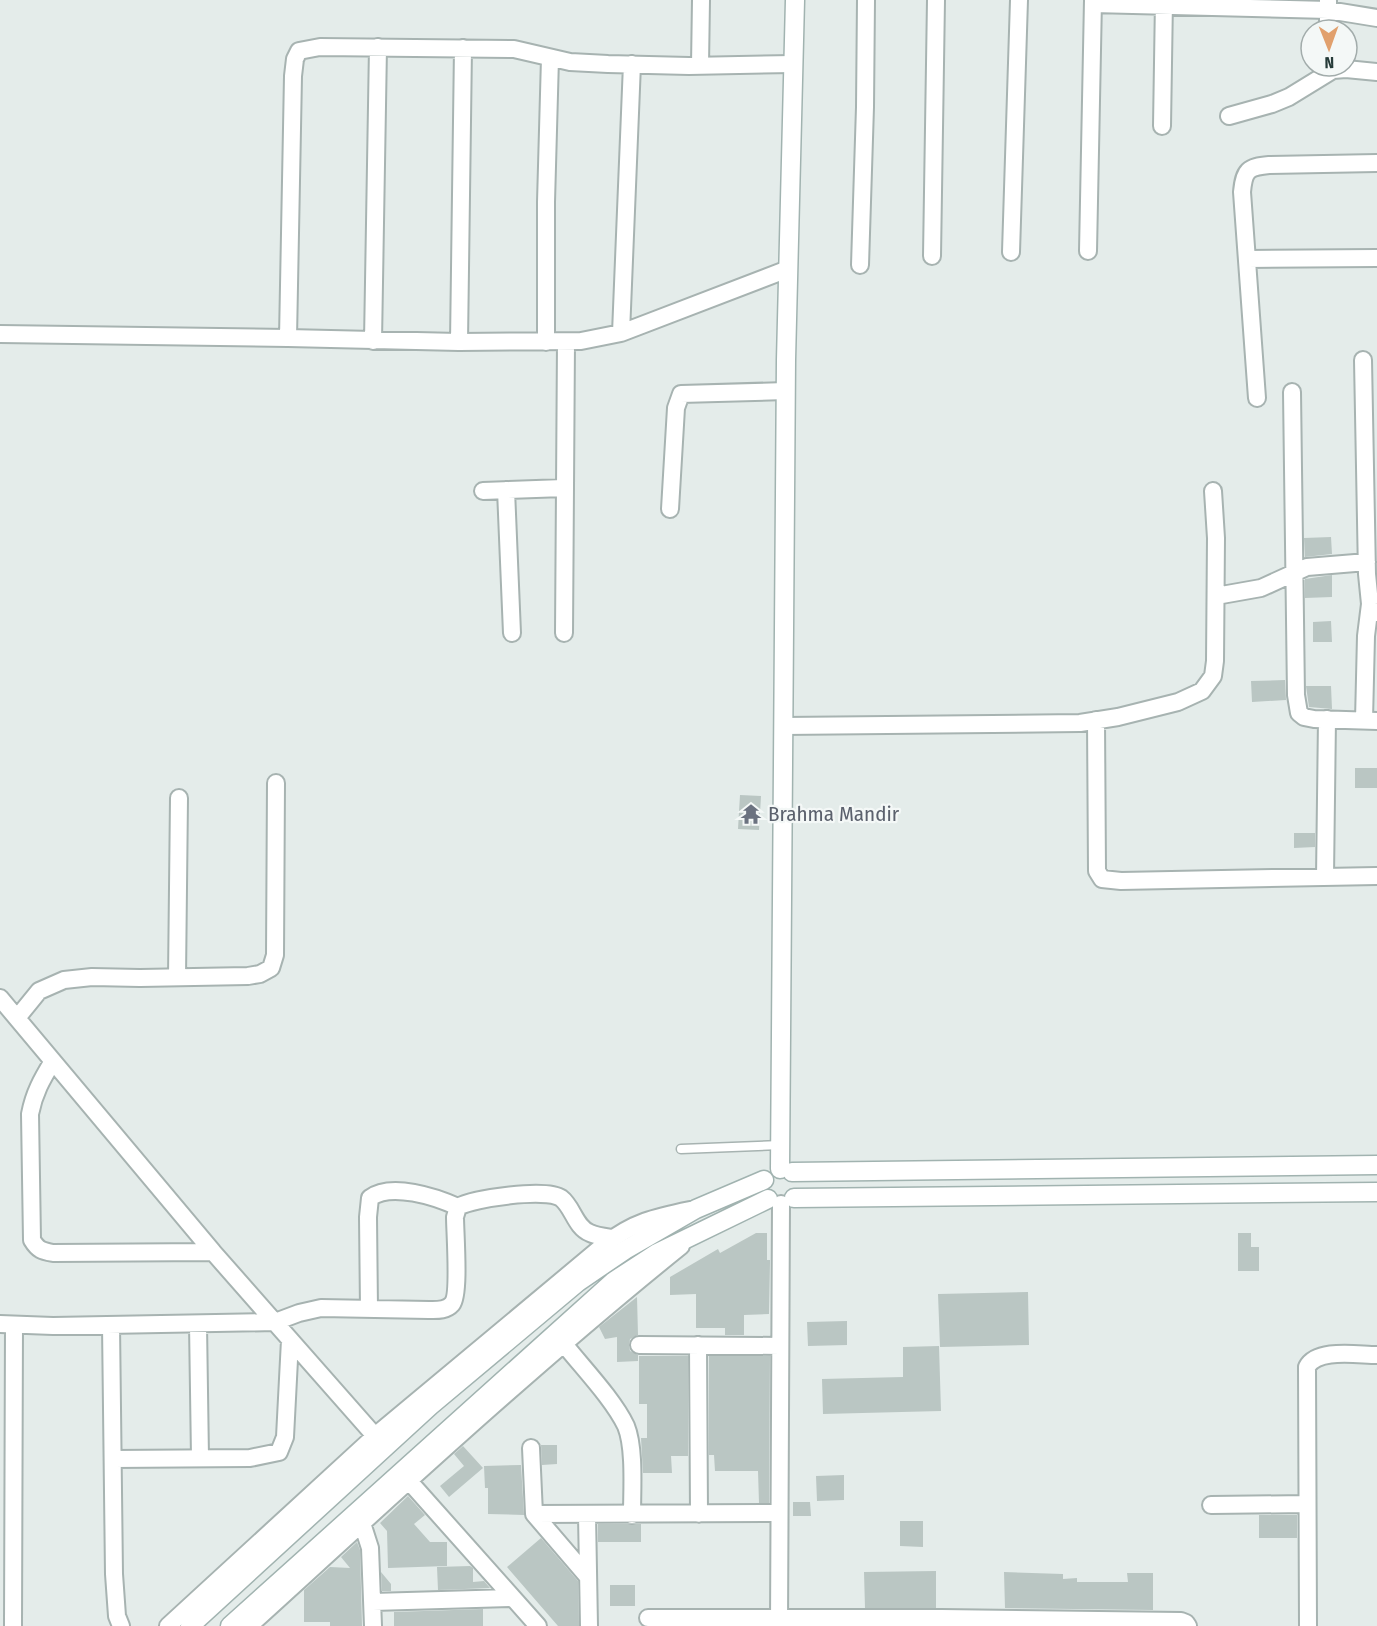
<svg xmlns="http://www.w3.org/2000/svg" width="1377" height="1626" viewBox="0 0 1377 1626" font-family="'Fira Sans Condensed',sans-serif">
<rect width="100%" height="100%" fill="#e4ecea"/>
<path fill="#bac6c3" d="M 1331,537 L 1332,554 L 1305,557 L 1304,538 Z
M 1332,575 L 1332,597 L 1305,598 L 1305,579 Z
M 1331,621 L 1332,642 L 1313,642 L 1313,622 Z
M 1285,680 L 1286,700 L 1252,702 L 1251,681 Z
M 1306,686 L 1331,686 L 1332,709 L 1309,707 Z
M 1355,768 L 1377,768 L 1377,788 L 1355,788 Z
M 740,795 L 761,796 L 759,830 L 738,829 Z
M 1294,833 L 1315,833 L 1315,847 L 1294,848 Z
M 756,1233 L 767,1233 L 767,1260 L 770,1260 L 770,1263 L 769,1314 L 744,1315 L 744,1335 L 725,1335 L 725,1328 L 696,1328 L 696,1294 L 670,1295 L 670,1277 L 718,1249 L 720,1253 Z
M 1238,1233 L 1251,1233 L 1251,1247 L 1259,1247 L 1259,1271 L 1238,1271 Z
M 1028,1292 L 1029,1345 L 940,1347 L 938,1294 Z
M 637,1297 L 638,1335 L 630,1339 L 629,1346 L 630,1351 L 638,1355 L 638,1361 L 617,1362 L 617,1337 L 605,1339 L 599,1327 Z
M 847,1321 L 847,1345 L 808,1346 L 807,1322 Z
M 939,1346 L 941,1411 L 823,1414 L 822,1379 L 903,1377 L 903,1347 Z
M 639,1356 L 688,1356 L 688,1456 L 671,1456 L 672,1473 L 643,1473 L 641,1438 L 647,1438 L 647,1404 L 639,1404 Z
M 709,1356 L 770,1356 L 769,1503 L 759,1503 L 758,1471 L 715,1471 L 714,1455 L 709,1455 Z
M 541,1445 L 557,1445 L 557,1464 L 542,1465 Z
M 463,1446 L 483,1468 L 449,1497 L 440,1486 L 464,1466 L 454,1454 Z
M 521,1465 L 524,1515 L 488,1514 L 488,1488 L 485,1488 L 484,1466 Z
M 844,1475 L 844,1500 L 817,1501 L 816,1476 Z
M 408,1496 L 425,1515 L 414,1524 L 430,1542 L 447,1542 L 447,1566 L 388,1568 L 387,1531 L 380,1523 Z
M 793,1502 L 810,1502 L 811,1516 L 793,1516 Z
M 1259,1515 L 1297,1515 L 1297,1538 L 1259,1538 Z
M 900,1521 L 923,1521 L 923,1547 L 900,1546 Z
M 598,1524 L 641,1524 L 641,1542 L 598,1542 Z
M 541,1538 L 578,1581 L 579,1626 L 558,1626 L 507,1567 Z
M 357,1542 L 360,1550 L 362,1626 L 330,1626 L 330,1622 L 304,1622 L 304,1590 L 330,1567 L 350,1568 L 341,1557 Z
M 470,1566 L 473,1568 L 473,1582 L 484,1581 L 490,1588 L 438,1590 L 437,1567 Z
M 936,1571 L 936,1608 L 865,1608 L 864,1572 Z
M 381,1572 L 391,1584 L 391,1591 L 382,1591 Z
M 1004,1572 L 1063,1574 L 1063,1579 L 1077,1578 L 1077,1582 L 1128,1582 L 1127,1573 L 1153,1573 L 1153,1610 L 1005,1608 Z
M 610,1585 L 635,1585 L 635,1606 L 610,1606 Z
M 483,1609 L 483,1626 L 394,1626 L 394,1612 Z"/>
<g fill="none" stroke-linecap="round" stroke-linejoin="round">
<g stroke="#a7b3b1" stroke-width="11">
<path id="lane" d="M 681,1149 L 780,1145"/>
</g>
<g stroke="#a7b3b1" stroke-width="20">
<path id="street" d="M 1093,4 L 1328,10 L 1377,18
M 1328,30 L 1328,1
M 700,65 L 701,0
M 1229,116 L 1272,104 L 1289,97 L 1333,70 L 1346,69 L 1377,72
M 1162,126 L 1164,0
M 1088,251 L 1093,0
M 1011,252 L 1019,0
M 932,256 L 936,0
M 1247,259 L 1377,258
M 860,265 L 865,107 L 866,0
M 621,333 L 632,64
M 0,334 L 288,338 L 459,342 L 581,341 L 621,333 L 788,269
M 288,338 L 293,76 L 295,59 L 299,51 L 320,47 L 514,49 L 570,62 L 608,64 L 689,66 L 793,64
M 373,341 L 378,47
M 459,342 L 463,48
M 546,342 L 546,202 L 550,58
M 1363,360 L 1367,574 L 1370,604 L 1377,613
M 1292,392 L 1296,695 L 1299,713 L 1304,717 L 1314,719 L 1377,721
M 1257,398 L 1242,192 C 1244,170 1248,167 1269,165 L 1377,163
M 506,490 L 512,633
M 483,491 L 564,488
M 670,509 L 676,408 L 681,394 L 786,391
M 1216,596 L 1261,588 L 1307,567 L 1367,562
M 564,633 L 566,342
M 1096,720 L 1097,871 L 1102,879 L 1121,881 L 1377,876
M 1364,720 L 1366,636 L 1370,604
M 783,726 L 1080,723 L 1118,717 L 1178,702 L 1202,691 L 1213,676 L 1215,661 L 1216,538 L 1213,491
M 1325,877 L 1327,719
M 177,977 L 179,798
M 0,998 L 213,1252 L 375,1436
M 17,1018 L 39,991 L 64,980 L 92,977 L 140,978 L 248,976 L 260,974 L 271,968 L 275,955 L 276,783
M 53,1061 C 42,1079 34,1093 30,1114 L 32,1240 C 38,1250 42,1251 53,1253 L 213,1252
M 369,1309 L 368,1217 L 370,1198 C 391,1182 436,1197 458,1207
M 0,1324 L 53,1326 L 275,1322 L 299,1313 L 321,1308 L 429,1310 C 436,1310 446,1311 452,1304 C 460,1295 455,1232 455,1217 L 458,1207 C 473,1198 547,1188 561,1198 C 573,1207 575,1227 590,1233 C 596,1236 605,1237 612,1238
M 198,1324 L 200,1458
M 111,1325 L 114,1574 L 117,1616 L 121,1626
M 564,1344 C 583,1368 613,1399 626,1426 C 635,1448 632,1490 632,1515
M 639,1345 L 780,1346
M 698,1345 L 699,1514
M 531,1448 L 534,1514 L 588,1577
M 113,1459 L 250,1458 L 279,1452 L 285,1437 L 290,1340
M 408,1480 L 538,1626
M 1211,1505 L 1307,1504
M 534,1514 L 779,1513
M 587,1515 L 589,1626
M 362,1523 L 370,1548 L 373,1626
M 373,1602 L 513,1598
M 648,1618 L 942,1618 L 1181,1621 L 1186,1623 L 1188,1626
M 13,1626 L 14,1325
M 168,1626 L 375,1436 L 604,1245 C 633,1222 656,1217 690,1210
M 249,1626 C 391,1497 532,1366 681,1246
M 779,1626 L 781,1204
M 1308,1626 L 1307,1367 C 1317,1348 1357,1355 1377,1355"/>
</g>
<g stroke="#a1b3b0" stroke-width="21">
<path id="secondary" d="M 780,1169 L 786,360 L 795,0
M 792,1172 L 1377,1165
M 794,1198 L 1377,1192
M 190,1626 L 430,1406 L 578,1282 L 625,1250 L 696,1209 L 764,1180
M 230,1626 L 614,1281 L 657,1253 L 768,1199"/>
</g>
<use href="#lane" stroke="#fff" stroke-width="8"/>
<use href="#street" stroke="#fff" stroke-width="16"/>
<use href="#secondary" stroke="#fff" stroke-width="18"/>
</g>
<defs>
<g id="temple-bare" transform="scale(1.62)"><path d="M0-6L5-2H3V0L6.5 2.5H4V6H1.5V3h-3V6H-4V2.5H-6.5L-3 0V-2H-5Z" fill="#6b7280" stroke="#f4f8f7" stroke-width="2.5" paint-order="stroke"/></g>
</defs>
<g fill-rule="evenodd">
<use href="#temple-bare" x="751" y="814"/>
</g>
<g text-anchor="middle" stroke-width="4.5" stroke-linejoin="round" paint-order="stroke">
<g font-size="21" fill="#5b616d" stroke="#f4f8f7" text-anchor="start">
<text x="768" y="821">Brahma Mandir</text>
</g>
</g>
<g transform="translate(1329 48) rotate(179)"><circle r="28" fill="#f4f8f7" stroke="#a2acab" stroke-width="1.5"/>
<path d="M0-4.5L10 22L0 15L-10 22Z" fill="#e1a06d"/>
<text y="-9" font-size="16" font-weight="bold" text-anchor="middle" fill="#263b39">N</text>
</g>
</svg>
